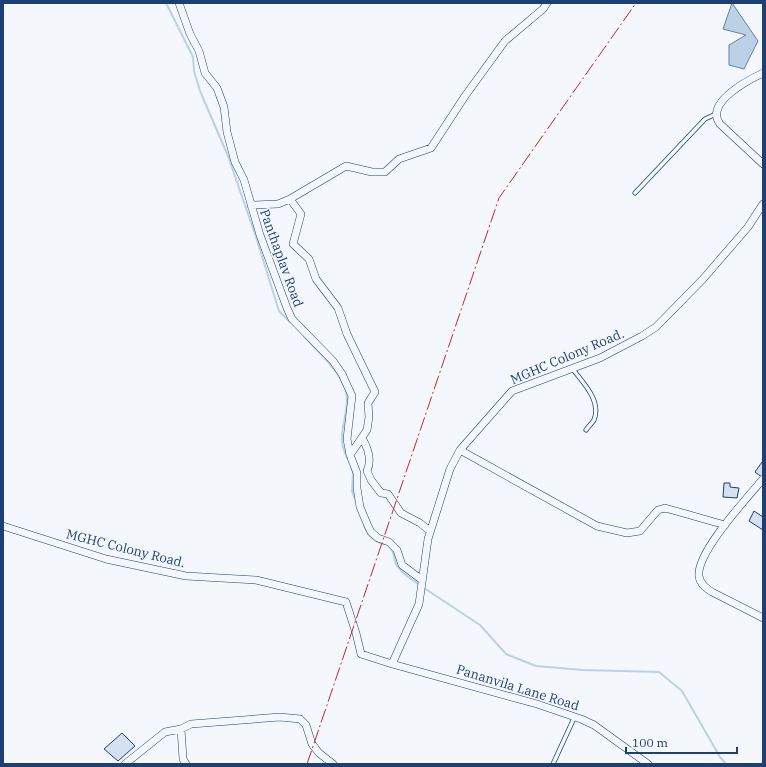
<svg xmlns="http://www.w3.org/2000/svg" width="766" height="767" viewBox="0 0 766 767" font-family="'IBM Plex Serif',serif">
<rect width="100%" height="100%" fill="#f4f7fb"/>
<path fill="#bed0e5" stroke="#687fa3" d="M 732,3 L 758,41 L 744,69 L 729,65 L 729,45 L 746,35 L 723,29 Z"/>
<g fill="none" stroke-linecap="round" stroke-linejoin="round">
<path stroke="#bed0e5" stroke-width="2" d="M 166,3 L 193,57 L 194,71 L 200,91 L 228,156 L 256,237 L 279,311 L 290,322
M 304,336 C 318,353 347,376 347,399 C 347,423 335,436 348,459
M 351,467 L 353,472 L 352,491 L 356,502
M 364,525 C 368,536 373,541 384,544
M 391,548 C 394,553 394,558 396,564 C 400,573 413,580 420,585
M 424,588 L 480,625 L 506,654 L 536,666 L 583,670 L 659,672 L 682,691 L 720,757 L 726,764"/>
</g>
<path fill="#d5e0f0" stroke="#1d3f73" d="M 762,462 L 763,463 L 763,478 L 755,472 Z
M 724,483 L 730,483 L 730,487 L 739,488 L 737,498 L 723,497 Z
M 754,511 L 763,517 L 763,530 L 749,521 Z
M 122,733 L 135,746 L 118,761 L 104,749 Z"/>
<g fill="none" stroke-linecap="round" stroke-linejoin="round">
<g stroke="#1d3f73" stroke-width="5">
<path id="lane" d="M 635,193 L 705,119 L 716,114
M 572,368 C 582,382 602,400 594,420 C 592,423 588,427 586,430
M 553,764 L 575,716"/>
</g>
<g stroke="#1d3f73" stroke-width="8">
<path id="street" d="M 179,3 L 190,34 L 199,51 L 205,73 L 217,88 L 224,107 L 227,132 L 235,162 L 244,180 L 260,235 L 287,308 L 292,319 L 333,361 L 342,374 L 352,396 L 347,439 L 350,455 L 357,473 L 357,488 L 360,507 L 368,526 L 371,532 L 378,538 L 389,542 L 397,550 L 402,565 L 422,580
M 763,73 C 748,80 704,103 720,124 L 763,164
M 290,199 L 301,214 L 293,244 L 309,259 L 316,279 L 338,308 L 347,334 L 375,392 L 368,403 L 369,417 L 367,430 L 350,455
M 251,205 L 278,204 L 290,199 L 346,166 L 372,172 L 385,172 L 399,159 L 431,148 L 465,96 L 505,41 L 543,9 L 547,3
M 362,438 C 368,448 372,460 367,471 L 371,480 L 381,493 L 388,494 L 401,513 L 420,523 L 430,531
M 460,450 L 597,526 L 627,533 L 640,531 L 658,510 L 665,508 L 725,525
M 763,479 C 747,498 696,553 699,576 C 700,584 706,588 712,592 L 763,618
M 3,526 L 106,559 L 186,576 L 256,580 L 346,602 L 356,633 L 361,654 L 392,664 L 419,604 L 428,539 L 450,469 L 460,450 L 512,391 L 600,358 L 642,336 L 656,327 L 703,279 L 748,227 L 763,204
M 392,664 L 537,704 L 581,719 L 594,725 L 648,764
M 181,729 L 183,759 L 186,764
M 125,764 L 165,732 L 181,729 L 191,724 L 280,717 L 300,719 L 306,725 L 312,744 L 319,753 L 333,764"/>
</g>
<use href="#lane" stroke="#f4f7fb" stroke-width="3.5"/>
<use href="#street" stroke="#f4f7fb" stroke-width="7"/>
<path stroke="#c62828" stroke-width="1" stroke-dasharray="14 3 2 3" stroke-linecap="butt" d="M 307,764 L 499,198 L 636,3"/>
</g>
<g text-anchor="middle" stroke-width="3" stroke-linejoin="round" paint-order="stroke">
<g font-size="13" fill="#1d3f73" stroke="#f4f7fb">
<text transform="translate(282 258) rotate(70)" y="5">Panthaplav Road</text>
<text transform="translate(567 356) rotate(-23)" y="5">MGHC Colony Road.</text>
<text transform="translate(126 548) rotate(14)" y="5">MGHC Colony Road.</text>
<text transform="translate(518 687) rotate(17)" y="5">Pananvila Lane Road</text>
</g>
</g>
<rect width="766" height="767" fill="none" stroke="#1d3f73" stroke-width="8"/>
<path d="M626 747v6h111v-6" fill="none" stroke="#1d3f73" stroke-width="2"/>
<text x="632" y="747" font-size="12" fill="#1d3f73" stroke="#f4f7fb" stroke-width="3" paint-order="stroke">100 m</text>
</svg>
